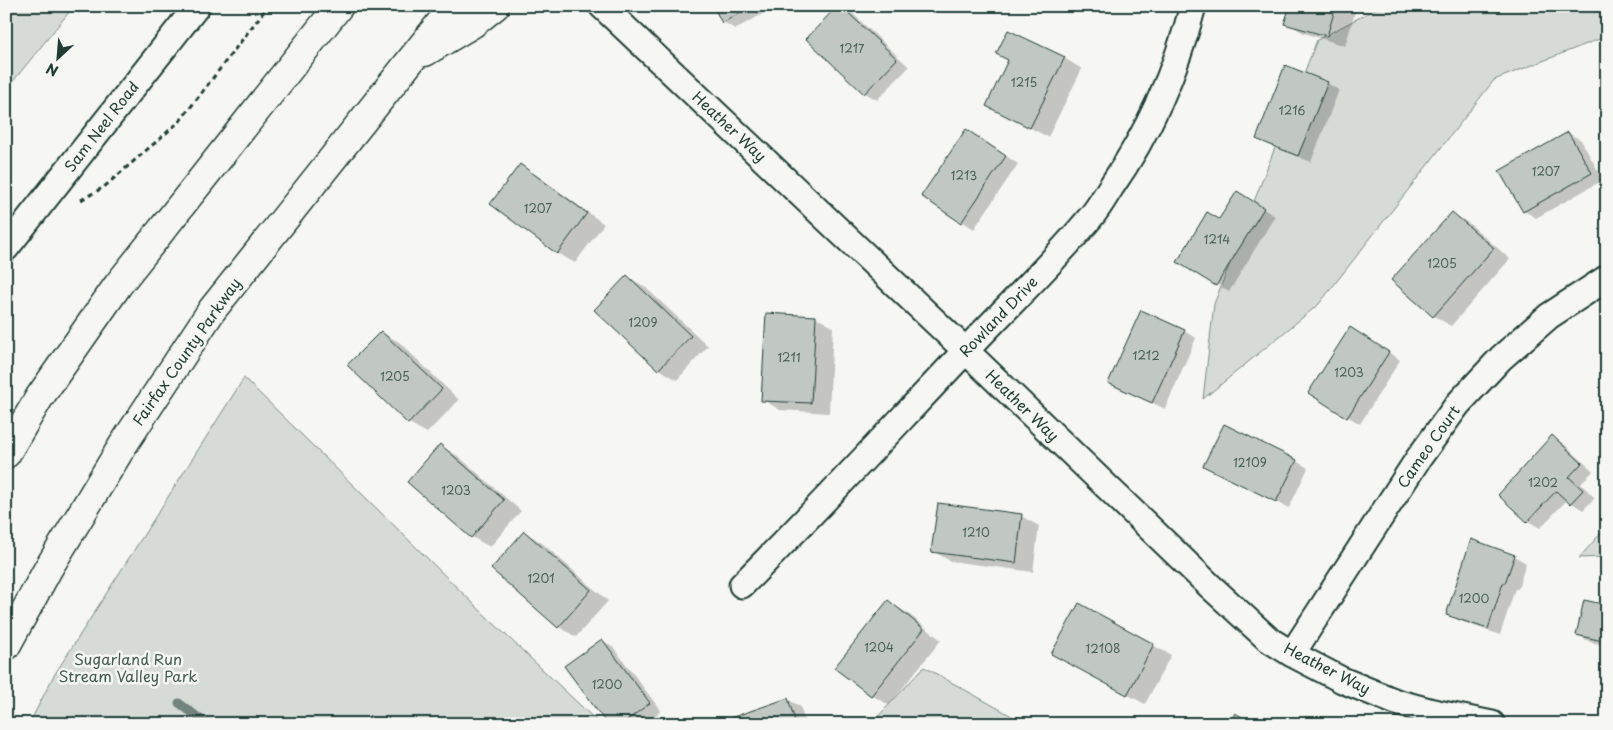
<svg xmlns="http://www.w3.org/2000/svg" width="1613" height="730" viewBox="0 0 1613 730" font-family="'Playpen Sans',sans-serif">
<rect width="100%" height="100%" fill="#f6f6f2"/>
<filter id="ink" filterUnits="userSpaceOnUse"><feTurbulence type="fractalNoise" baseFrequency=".02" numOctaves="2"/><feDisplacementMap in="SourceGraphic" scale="10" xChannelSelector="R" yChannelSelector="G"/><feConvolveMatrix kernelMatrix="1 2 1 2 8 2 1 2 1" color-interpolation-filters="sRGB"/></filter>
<g filter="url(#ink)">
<path fill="#d6dbd6" stroke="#7a8c85" d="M 6,6 L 74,6 L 6,90 Z
M 1381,6 L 1607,6 L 1607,36 L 1494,80 L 1319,304 L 1203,399 L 1214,304 L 1317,40 Z
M 244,378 L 487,617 L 600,724 L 29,724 L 53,677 Z
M 1607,526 L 1607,557 L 1579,558 Z
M 924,667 L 1026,724 L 871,724 Z"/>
<path fill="#0003" d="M 714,6 L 771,6 L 772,9 L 735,29 L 723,22 Z
M 840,6 L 852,13 L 909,67 L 877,100 L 865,93 L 808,39 Z
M 1291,6 L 1357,6 L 1345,46 L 1304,33 L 1286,23 Z
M 1064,58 L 1082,69 L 1048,137 L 987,106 Z
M 1327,83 L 1339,90 L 1311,162 L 1269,145 L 1257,138 Z
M 967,130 L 1018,164 L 974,229 L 923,196 Z
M 1568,133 L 1581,140 L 1603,180 L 1536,218 L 1524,211 Z
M 520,166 L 538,176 L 604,224 L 575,263 L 557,253 Z
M 1237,193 L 1275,216 L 1229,292 L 1179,261 L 1220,221 Z
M 1452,213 L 1470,224 L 1510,259 L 1451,326 L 1434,316 Z
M 628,277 L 645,287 L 708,346 L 677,380 L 659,369 L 596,310 Z
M 815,317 L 833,327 L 829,413 L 780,410 L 763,400 Z
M 1184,331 L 1196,338 L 1165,409 L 1110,382 Z
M 381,332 L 399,342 L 459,400 L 427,433 L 409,423 L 349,365 Z
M 1363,336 L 1400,360 L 1360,424 L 1310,393 Z
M 1552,437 L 1564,444 L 1593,471 L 1581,484 L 1595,498 L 1583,510 L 1567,500 L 1540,528 L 1528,521 L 1500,495 Z
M 440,446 L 458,456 L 521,511 L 490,547 L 472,537 L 409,482 Z
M 1296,461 L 1308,468 L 1289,508 L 1217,473 Z
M 1021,516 L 1039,526 L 1033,572 L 950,561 L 933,551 Z
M 525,532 L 542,543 L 608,601 L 576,637 L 559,627 Z
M 1514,556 L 1526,563 L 1518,589 L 1515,589 L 1500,635 L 1460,621 L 1448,614 Z
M 888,602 L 906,612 L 941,640 L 889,705 L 871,695 Z
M 1079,605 L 1171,655 L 1145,704 L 1071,664 Z
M 1607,607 L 1607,646 L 1590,642 L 1578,635 Z
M 602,640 L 614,648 L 661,711 L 644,724 L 609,724 Z
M 787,699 L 800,706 L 806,724 L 717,724 Z"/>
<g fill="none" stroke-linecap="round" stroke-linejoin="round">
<path stroke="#72847d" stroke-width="9" d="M 179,703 L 207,724"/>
</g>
<path fill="#c1c8c3" stroke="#1f3d34" d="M 713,6 L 752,6 L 722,23 Z
M 837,6 L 841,6 L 897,59 L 864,94 L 806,39 Z
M 1290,6 L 1336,6 L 1327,36 L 1284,24 Z
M 1008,30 L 1065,57 L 1030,128 L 986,106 L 1008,60 L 996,54 Z
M 1285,65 L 1328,82 L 1298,156 L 1256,139 Z
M 966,129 L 1006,156 L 961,223 L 921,196 Z
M 1568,132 L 1592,173 L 1523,212 L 1499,171 Z
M 520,164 L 587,213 L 557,254 L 490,204 Z
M 1237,191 L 1264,208 L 1216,286 L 1177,262 L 1207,212 L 1219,219 Z
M 1452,212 L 1494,248 L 1433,317 L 1391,280 Z
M 627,275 L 691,336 L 658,370 L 594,310 Z
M 1141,310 L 1185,330 L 1152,403 L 1108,383 Z
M 766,313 L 816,316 L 811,403 L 761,401 Z
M 1350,327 L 1389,352 L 1347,418 L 1308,393 Z
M 381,331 L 442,389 L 408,424 L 347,365 Z
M 1224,424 L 1297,460 L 1276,502 L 1203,466 Z
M 1552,435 L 1582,463 L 1569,477 L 1583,490 L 1570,504 L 1556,491 L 1527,522 L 1498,495 Z
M 440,444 L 504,500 L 471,538 L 407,482 Z
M 938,503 L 1022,514 L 1016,563 L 931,552 Z
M 524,531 L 591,590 L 558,628 L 491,569 Z
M 1471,539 L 1515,555 L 1505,583 L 1503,583 L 1488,629 L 1446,615 Z
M 888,600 L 924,629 L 871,696 L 834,668 Z
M 1584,600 L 1607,605 L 1607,642 L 1576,635 Z
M 1079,603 L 1154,644 L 1127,695 L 1051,654 Z
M 602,639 L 650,703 L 622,724 L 607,724 L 564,666 Z
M 788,698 L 796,724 L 713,724 Z
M 1235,713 L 1255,724 L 1229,724 Z"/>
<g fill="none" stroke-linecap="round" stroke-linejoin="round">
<g stroke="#1f3d34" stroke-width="29">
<path id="street" d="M 602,6 L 966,351 L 1210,586 L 1268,639 L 1292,654 L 1342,680 L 1396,702 L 1433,712 L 1492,724
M 6,248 L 197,6
M 742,585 C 815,512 885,436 956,361 C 1000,313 1048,269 1090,218 C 1098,209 1104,198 1111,187 C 1149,132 1176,71 1193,6
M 1292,654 L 1418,459 L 1458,404 L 1501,358 L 1549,316 L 1607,278"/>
</g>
<g stroke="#1f3d34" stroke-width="31">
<path id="highway" d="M 425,52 L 472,24 L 495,6
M 6,454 L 39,398 L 118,285 L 339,6
M 6,646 L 48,569 L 123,445 L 212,310 L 454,6"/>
</g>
<path stroke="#1f3d34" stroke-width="3" stroke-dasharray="5 4" stroke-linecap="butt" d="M 81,200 L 104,187 L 180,121 L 268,6"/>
<use href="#street" stroke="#f6f6f2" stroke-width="25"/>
<use href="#highway" stroke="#f6f6f2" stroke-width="28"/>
</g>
</g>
<g text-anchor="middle" stroke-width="5" stroke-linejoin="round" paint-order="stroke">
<g font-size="12" fill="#486058">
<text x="852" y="53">1217</text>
<text x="1024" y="87">1215</text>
<text x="1292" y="115">1216</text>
<text x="1546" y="176">1207</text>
<text x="964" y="180">1213</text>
<text x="538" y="213">1207</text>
<text x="1217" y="244">1214</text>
<text x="1442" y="268">1205</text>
<text x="643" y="327">1209</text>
<text x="1146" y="360">1212</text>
<text x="789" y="362">1211</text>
<text x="1349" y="377">1203</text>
<text x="395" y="381">1205</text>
<text x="1250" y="467">12109</text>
<text x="1543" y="487">1202</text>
<text x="456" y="495">1203</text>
<text x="976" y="537">1210</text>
<text x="541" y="583">1201</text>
<text x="1474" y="603">1200</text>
<text x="879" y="652">1204</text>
<text x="1103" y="653">12108</text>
<text x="607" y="689">1200</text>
</g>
<g font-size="15" fill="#1f3d34" stroke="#f6f6f2">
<text transform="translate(102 127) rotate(-52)" y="5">Sam Neel Road</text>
<text transform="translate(729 127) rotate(43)" y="5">Heather Way</text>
<text transform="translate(999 317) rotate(-46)" y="5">Rowland Drive</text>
<text transform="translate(187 352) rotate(-55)" y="5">Fairfax County Parkway</text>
<text transform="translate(1022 406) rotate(44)" y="5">Heather Way</text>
<text transform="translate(1429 447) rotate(-55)" y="5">Cameo Court</text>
<text transform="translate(1327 669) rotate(27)" y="5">Heather Way</text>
</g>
<g font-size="15" fill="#445d54" stroke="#f6f6f2">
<text x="128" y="665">Sugarland Run<tspan x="128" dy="17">Stream Valley Park</tspan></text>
</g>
</g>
<rect width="1613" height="730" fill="none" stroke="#f6f6f2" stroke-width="25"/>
<rect x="12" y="12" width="1588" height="705" fill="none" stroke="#1f3d34" stroke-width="2" filter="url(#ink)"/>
<g transform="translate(58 58) rotate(206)" stroke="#f6f6f2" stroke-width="4" paint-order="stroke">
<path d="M0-4L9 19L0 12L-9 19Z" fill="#1f3d34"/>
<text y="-8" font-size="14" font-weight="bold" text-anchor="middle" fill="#1f3d34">N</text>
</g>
</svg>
